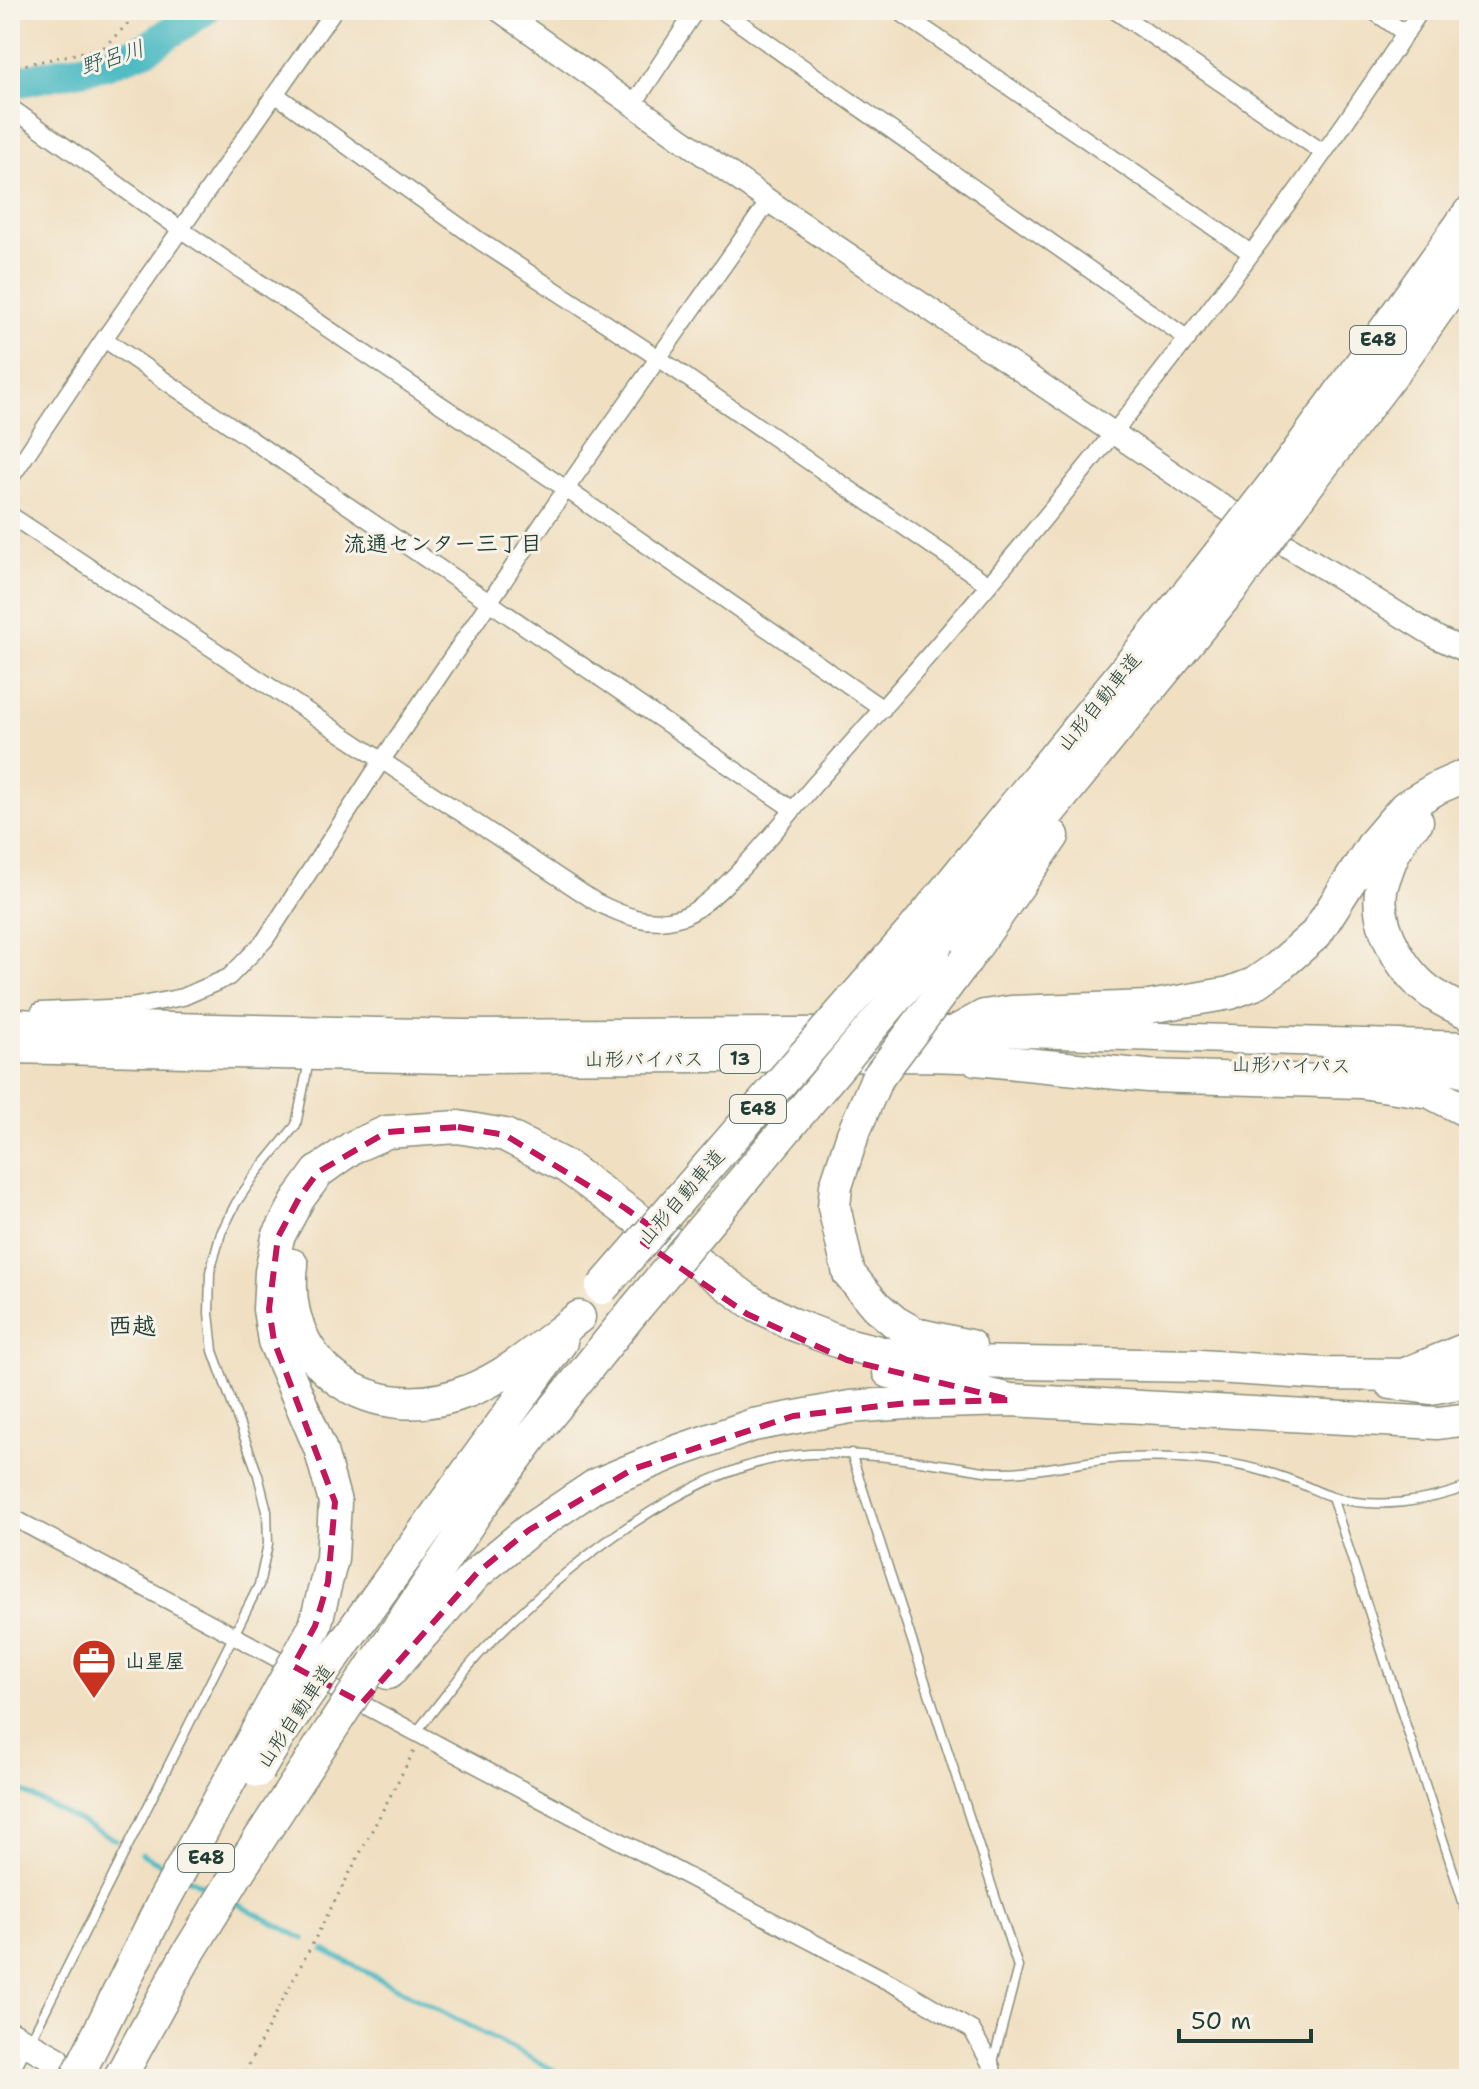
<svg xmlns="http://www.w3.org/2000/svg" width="1479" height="2089" viewBox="0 0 1479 2089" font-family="'Shantell Sans','Klee One',sans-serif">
<rect width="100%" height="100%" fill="#f7f3e8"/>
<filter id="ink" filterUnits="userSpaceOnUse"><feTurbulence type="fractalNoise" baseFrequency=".0125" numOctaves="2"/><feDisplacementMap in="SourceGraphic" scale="16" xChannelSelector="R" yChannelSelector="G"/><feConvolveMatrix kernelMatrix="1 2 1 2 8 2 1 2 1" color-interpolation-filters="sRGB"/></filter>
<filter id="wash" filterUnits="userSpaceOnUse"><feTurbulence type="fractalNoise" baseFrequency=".006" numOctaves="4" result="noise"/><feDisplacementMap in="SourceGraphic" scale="32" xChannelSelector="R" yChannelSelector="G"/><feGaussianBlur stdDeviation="1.8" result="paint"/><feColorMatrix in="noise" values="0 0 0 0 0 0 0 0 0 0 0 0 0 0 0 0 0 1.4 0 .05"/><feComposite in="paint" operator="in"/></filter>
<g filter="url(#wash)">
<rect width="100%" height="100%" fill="#f0dfc1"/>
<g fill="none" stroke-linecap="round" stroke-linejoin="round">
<path stroke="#4bbac3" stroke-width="5" d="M 10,1785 L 116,1840
M 142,1854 L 169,1868
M 188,1878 L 215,1892
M 234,1902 L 304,1939
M 324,1950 L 571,2079"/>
<path stroke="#4bbac3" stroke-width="32" d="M 10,83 L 105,64 L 147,48 L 204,10"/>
</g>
</g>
<g filter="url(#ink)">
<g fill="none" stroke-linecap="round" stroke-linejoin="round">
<g stroke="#888e7a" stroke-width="11">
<path id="service" d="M 851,1453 L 1018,1967 L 992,2066
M 1332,1497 L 1469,1920
M 416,1732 C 439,1705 460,1674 485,1648 C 564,1567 693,1460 810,1454 C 858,1452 906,1459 954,1466 C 968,1468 982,1472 996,1472 C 1039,1473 1079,1461 1122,1458 C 1151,1457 1183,1457 1212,1461 C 1237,1464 1264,1470 1288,1479 C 1304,1484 1318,1493 1333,1497 C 1376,1510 1428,1502 1469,1486
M 11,2079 L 259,1585 L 268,1544 L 267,1511 L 258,1475 L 213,1351 L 209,1313 L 210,1272 L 221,1233 L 236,1203 L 255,1175 L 296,1125 L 309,1061"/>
</g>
<g stroke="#888e7a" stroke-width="19">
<path id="minor" d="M 721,10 L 1188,339
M 897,10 L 1251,253
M 1114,10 L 1324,153
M 1372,10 L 1406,34
M 275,94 L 480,241 L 657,357 L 989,585
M 633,105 L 696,10
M 10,107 L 180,229 L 566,489 L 883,709
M 104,339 L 792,809
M 10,479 L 104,339 L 334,10
M 10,515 L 596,902 C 624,916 650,927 681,917 C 716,907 788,815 815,784 C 1035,540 1241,285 1421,10
M 40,1011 L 131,1007 L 183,997 L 229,977 L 265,940 L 382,760 L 566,489 L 769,201
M 10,1516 L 542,1800 L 906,1991 L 972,2030 L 992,2067 L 994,2079"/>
</g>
<g stroke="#888e7a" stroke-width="25">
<path id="tertiary" d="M 499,10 L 769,201 L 1222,506 L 1438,638 L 1469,652"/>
</g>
<g stroke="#888e7a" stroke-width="29">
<path id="primary" d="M 10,2034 L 57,2060"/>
</g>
<g stroke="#888e7a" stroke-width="31">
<path id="trunk" d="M 10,1023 L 462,1034 L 957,1031 L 1469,1046
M 10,1049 L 448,1059 L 924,1057 L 996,1059
M 1334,1066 L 1469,1072"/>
</g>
<g stroke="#888e7a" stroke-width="35">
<path id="motorway" d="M 1287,467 L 1469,213
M 1312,479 L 1399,365 L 1469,265
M 1417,821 C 1404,831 1396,847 1390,862 C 1387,871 1382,882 1381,891 C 1376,929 1405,977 1436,996 C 1446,1003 1458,1008 1469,1013
M 914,929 L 1205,572
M 934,953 L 1233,587
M 966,960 L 1053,836
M 957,1031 L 984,1016 L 1011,1012 L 1149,1007 L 1230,993 L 1254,984 L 1277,968 L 1316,934 L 1374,843 L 1405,807 L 1437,788 L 1469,774
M 976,1059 L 1148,1076 L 1361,1082 L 1430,1092 L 1469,1112
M 876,1080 L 853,1134 L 836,1186 L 834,1207 L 849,1274 L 876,1306 L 895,1322 L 916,1334 L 970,1346
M 292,1265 C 279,1369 375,1429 468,1391 C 510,1375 544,1343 579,1317
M 889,1372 L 1011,1400
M 1391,1383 L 1430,1388 L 1469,1381
M 315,1626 L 332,1559 L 335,1502 L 320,1448 L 274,1341 L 269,1309 L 271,1272 L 278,1237 L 299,1198 L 318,1172 L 353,1147 L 387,1132 L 458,1127 L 505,1135 L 567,1167 L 751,1302 L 792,1324 L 842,1343 L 895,1356 L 960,1362 L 1200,1366 L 1324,1374 L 1403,1375 L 1469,1348
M 343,1644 L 561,1342
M 381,1654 L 475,1514 L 531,1438 L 635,1309
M 388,1673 L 477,1573 L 529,1530 L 596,1485 L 675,1452 L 753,1425 L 850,1407 L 907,1403 L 1011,1400 L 1438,1423 L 1469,1419"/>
</g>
<path stroke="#888e7a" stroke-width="3" stroke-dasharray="2 6" stroke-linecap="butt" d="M 10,68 L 103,48 L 142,10
M 241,2079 L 415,1749"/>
<use href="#service" stroke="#fff" stroke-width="8"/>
<use href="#minor" stroke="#fff" stroke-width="16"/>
<use href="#tertiary" stroke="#fff" stroke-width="22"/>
<use href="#primary" stroke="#fff" stroke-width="26"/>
<use href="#trunk" stroke="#fff" stroke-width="28"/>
<use href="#motorway" stroke="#fff" stroke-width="32"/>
<g stroke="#888e7a" stroke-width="35" stroke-linecap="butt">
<path id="motorway-bridge" d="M 1205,572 L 1287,467
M 1233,587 L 1312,479
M 876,1080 L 966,960
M 602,1288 L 914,929
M 635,1309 L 934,953
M 258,1771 L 279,1736 L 343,1644
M 76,2079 L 164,1900 L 315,1626
M 119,2079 L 184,1960 L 240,1869 L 375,1662"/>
</g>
<use href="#motorway-bridge" stroke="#fff" stroke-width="32"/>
</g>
</g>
<path fill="none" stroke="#c2185b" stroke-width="6" stroke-dasharray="16 10" stroke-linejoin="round" d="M 458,1127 L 505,1135 L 625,1208 L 654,1229 L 643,1242 L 747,1314 L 847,1360 L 1011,1400 L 907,1403 L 793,1416 L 633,1469 L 529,1530 L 477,1573 L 362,1703 L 293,1666 L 315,1626 L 328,1582 L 335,1502 L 274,1341 L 269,1309 L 278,1237 L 299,1198 L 318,1172 L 387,1132 Z"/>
<defs>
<g id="office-pin" transform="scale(2.3)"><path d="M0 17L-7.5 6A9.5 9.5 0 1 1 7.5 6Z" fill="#c8321e" stroke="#f7f3e8"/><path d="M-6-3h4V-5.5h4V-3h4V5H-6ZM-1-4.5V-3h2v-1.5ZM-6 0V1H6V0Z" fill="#fff"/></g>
</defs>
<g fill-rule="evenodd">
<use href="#office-pin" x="94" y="1661"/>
</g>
<g text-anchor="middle" stroke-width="6" stroke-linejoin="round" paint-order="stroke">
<g fill="#f7f3e8" stroke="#60746a" stroke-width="2">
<rect x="1350" y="326" width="56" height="28" rx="6"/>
<rect x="720" y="1045" width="40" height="28" rx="6"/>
<rect x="730" y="1095" width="56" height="28" rx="6"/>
<rect x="178" y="1844" width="56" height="28" rx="6"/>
</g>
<g font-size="18" font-weight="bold" fill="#1f3d34">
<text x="1378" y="346">E48</text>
<text x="740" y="1065">13</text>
<text x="758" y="1115">E48</text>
<text x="206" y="1864">E48</text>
</g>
<g font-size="20" fill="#1f3d34" stroke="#f7f3e8">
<text transform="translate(1099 702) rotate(-51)" y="7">山形自動車道</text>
<text x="644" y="1066">山形バイパス</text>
<text transform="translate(1291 1065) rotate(1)" y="7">山形バイパス</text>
<text transform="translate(681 1197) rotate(-49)" y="7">山形自動車道</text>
<text transform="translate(295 1716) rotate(-56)" y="7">山形自動車道</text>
</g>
<g font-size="20" font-weight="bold" fill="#1f3d34" stroke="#f7f3e8" text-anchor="start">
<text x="125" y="1668">山星屋</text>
</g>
<g font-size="22" font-style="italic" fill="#2a5c58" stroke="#f7f3e8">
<text transform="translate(112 57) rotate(-18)" y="8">野呂川</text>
</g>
<g font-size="22" font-weight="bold" fill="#1f3d34" stroke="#f7f3e8">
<text x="443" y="551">流通センター三丁目</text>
</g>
<g font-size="24" font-weight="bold" fill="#1f3d34" stroke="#f7f3e8">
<text x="132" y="1334">西越</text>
</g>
</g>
<rect width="1479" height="2089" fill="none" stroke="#f7f3e8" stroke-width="40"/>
<path d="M1179 2029v12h132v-12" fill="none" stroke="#1f3d34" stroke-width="4"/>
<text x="1191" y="2029" font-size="24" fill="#1f3d34" stroke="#f7f3e8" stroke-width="6" paint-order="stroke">50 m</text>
</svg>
